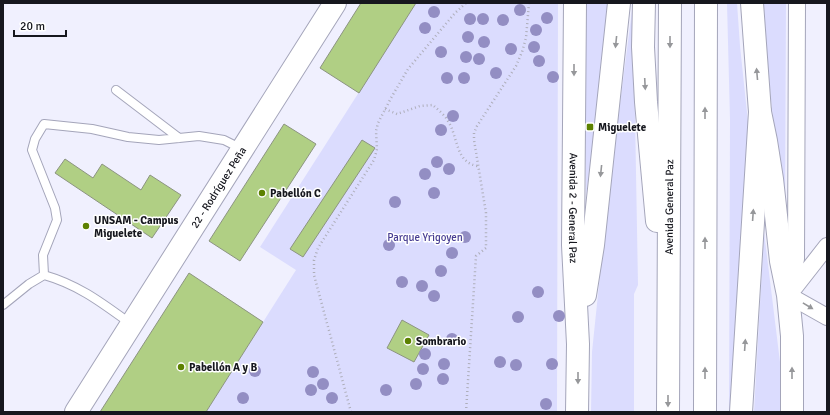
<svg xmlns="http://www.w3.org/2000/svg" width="830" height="415" viewBox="0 0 830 415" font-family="Signika,sans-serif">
<rect width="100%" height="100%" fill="#f0f0fe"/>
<path fill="#dbdcfe" d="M 416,3 L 558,3 L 557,412 L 206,412 L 296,270 L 260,247 Z
M 585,3 L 612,3 L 586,196 Z
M 633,3 L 638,285 L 634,294 L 634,412 L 591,412 L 592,352 L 600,275 L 615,142 Z
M 727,3 L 737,3 L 740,46 L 750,141 L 736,412 L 729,412 L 730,120 Z
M 764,3 L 786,3 L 785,212 C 775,142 767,74 764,3 Z
M 764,232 L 780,362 L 782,412 L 754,412 Z"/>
<path fill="#b0cf84" stroke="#8c9481" d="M 361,3 L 416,3 L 359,93 L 320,68 Z
M 284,124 L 316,144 L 240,261 L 209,241 Z
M 362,140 L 375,148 L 303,257 L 290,249 Z
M 65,159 L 93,178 L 102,164 L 141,190 L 150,175 L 181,195 L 152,238 L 55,173 Z
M 189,273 L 263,322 L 206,412 L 100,412 Z
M 402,320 L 429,335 L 414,362 L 387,348 Z"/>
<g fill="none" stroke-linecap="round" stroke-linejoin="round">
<g stroke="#a4a5ba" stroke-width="10">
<path id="lane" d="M 116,90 L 179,138
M 44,275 L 43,255 L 57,220 L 55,208 L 32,150 L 35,139 L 44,124 L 92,129 L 128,137 L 159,140 L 199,136 L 224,140 L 242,149
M 3,305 L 29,284 L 44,275 C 79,285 102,303 131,324"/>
</g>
<g stroke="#a4a5ba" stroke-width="18">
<path id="street" d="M 789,289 L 796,259 L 797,3
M 791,292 L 827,246
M 788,295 L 827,317"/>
</g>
<g stroke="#a4a5ba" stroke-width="24">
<g id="secondary">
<path id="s1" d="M 575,3 L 573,245 L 578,344 L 577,412"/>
<path d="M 752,3 L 760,112 L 766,141 L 772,179 L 781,261 L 788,295 L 792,336 L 792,412"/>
<path d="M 585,295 L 593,245 L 619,3"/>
<path id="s2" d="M 76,412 L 335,3"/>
</g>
</g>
<g stroke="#a4a5ba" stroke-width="24">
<g id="highway">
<path d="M 644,3 L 643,47 L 646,102 L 657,221"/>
<path id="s3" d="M 668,412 L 670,3"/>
<path d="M 705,412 L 706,3"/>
<path d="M 741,412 L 760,112"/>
</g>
</g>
<path stroke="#aeaeba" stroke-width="2.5" stroke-dasharray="1 3" stroke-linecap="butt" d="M 385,109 L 397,114 L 420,106 L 433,105 C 438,110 445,115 448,121 C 458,136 455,163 478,166
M 351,412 L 314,275 L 314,260 L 318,248 L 374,160 L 377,149 L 376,131 L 378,123 L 391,98 L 408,69 L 455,13 L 466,3
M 466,412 L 476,256 L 486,248 L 486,213 L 474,140 L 474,133 L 477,126 L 516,66 L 522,52 L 526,38 L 529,3"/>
<use href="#lane" stroke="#fff" stroke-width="8"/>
<use href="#street" stroke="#fff" stroke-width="16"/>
<use href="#secondary" stroke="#fff" stroke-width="22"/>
<use href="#highway" stroke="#fff" stroke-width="22"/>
</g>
<g fill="#938ec3">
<circle cx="520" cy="10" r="6"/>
<circle cx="434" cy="12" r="6"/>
<circle cx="547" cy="18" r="6"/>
<circle cx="470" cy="19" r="6"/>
<circle cx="483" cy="19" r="6"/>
<circle cx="503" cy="20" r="6"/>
<circle cx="425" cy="28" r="6"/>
<circle cx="536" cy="30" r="6"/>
<circle cx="468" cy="37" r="6"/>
<circle cx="484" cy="42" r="6"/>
<circle cx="534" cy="47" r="6"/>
<circle cx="511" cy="49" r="6"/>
<circle cx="441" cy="52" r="6"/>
<circle cx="466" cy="57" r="6"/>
<circle cx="479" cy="59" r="6"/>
<circle cx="539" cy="61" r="6"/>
<circle cx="496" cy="73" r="6"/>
<circle cx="553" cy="77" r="6"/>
<circle cx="447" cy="78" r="6"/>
<circle cx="464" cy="78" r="6"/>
<circle cx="453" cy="116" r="6"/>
<circle cx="441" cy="130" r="6"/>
<circle cx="437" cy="162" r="6"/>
<circle cx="449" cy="169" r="6"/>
<circle cx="425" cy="174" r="6"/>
<circle cx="434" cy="193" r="6"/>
<circle cx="395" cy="202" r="6"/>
<circle cx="465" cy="237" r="6"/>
<circle cx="389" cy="245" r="6"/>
<circle cx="452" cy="253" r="6"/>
<circle cx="441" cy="271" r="6"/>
<circle cx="402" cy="282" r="6"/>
<circle cx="422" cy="286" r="6"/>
<circle cx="538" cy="292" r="6"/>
<circle cx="434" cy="296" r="6"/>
<circle cx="559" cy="316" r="6"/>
<circle cx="518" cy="317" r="6"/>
<circle cx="452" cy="339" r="6"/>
<circle cx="425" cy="354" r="6"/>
<circle cx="500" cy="362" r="6"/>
<circle cx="444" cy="364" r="6"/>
<circle cx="552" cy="364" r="6"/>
<circle cx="516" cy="365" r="6"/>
<circle cx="423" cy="369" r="6"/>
<circle cx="255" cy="371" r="6"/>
<circle cx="313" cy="372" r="6"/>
<circle cx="443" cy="379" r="6"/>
<circle cx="323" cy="384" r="6"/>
<circle cx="416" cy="384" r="6"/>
<circle cx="311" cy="390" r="6"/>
<circle cx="386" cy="390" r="6"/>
<circle cx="243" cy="398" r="6"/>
<circle cx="332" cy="398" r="6"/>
<circle cx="546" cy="404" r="6"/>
</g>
<defs><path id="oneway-solid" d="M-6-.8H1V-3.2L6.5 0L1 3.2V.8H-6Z"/></defs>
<g fill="#96979a">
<use href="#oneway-solid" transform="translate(616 42) rotate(96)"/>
<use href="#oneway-solid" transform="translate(670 42) rotate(90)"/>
<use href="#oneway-solid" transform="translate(574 70) rotate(90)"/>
<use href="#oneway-solid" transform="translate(757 74) rotate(-95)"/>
<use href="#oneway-solid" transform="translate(645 84) rotate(87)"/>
<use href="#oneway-solid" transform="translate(705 113) rotate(-90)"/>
<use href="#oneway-solid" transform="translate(601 171) rotate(96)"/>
<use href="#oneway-solid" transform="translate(753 215) rotate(-86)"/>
<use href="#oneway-solid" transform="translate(705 243) rotate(-90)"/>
<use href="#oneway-solid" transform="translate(808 306) rotate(31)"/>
<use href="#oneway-solid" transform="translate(745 345) rotate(-86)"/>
<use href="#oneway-solid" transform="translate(705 373) rotate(-90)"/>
<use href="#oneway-solid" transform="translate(792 373) rotate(-90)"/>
<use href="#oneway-solid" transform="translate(578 378) rotate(90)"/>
<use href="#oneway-solid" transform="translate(668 401) rotate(90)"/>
</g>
<g fill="#5c8100" stroke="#fff" stroke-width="1.5">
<rect x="586" y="123" width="8" height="8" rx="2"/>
<circle cx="262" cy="193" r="4"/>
<circle cx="86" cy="226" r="4"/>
<circle cx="408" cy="341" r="4"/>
<circle cx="181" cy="367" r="4"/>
</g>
<g text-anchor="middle" stroke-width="3" stroke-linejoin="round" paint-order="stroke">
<g font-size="11" font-weight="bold" fill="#16171e" stroke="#fff" text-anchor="start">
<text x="598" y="131">Miguelete</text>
<text x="270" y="197">Pabellón C</text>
<text x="94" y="224">UNSAM - Campus<tspan x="94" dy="13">Miguelete</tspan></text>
<text x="416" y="345">Sombrario</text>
<text x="189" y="371">Pabellón A y B</text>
</g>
<g font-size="11" fill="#16171e" stroke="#fff">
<text dy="4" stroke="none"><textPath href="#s2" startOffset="266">22 - Rodríguez Peña</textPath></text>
<text dy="4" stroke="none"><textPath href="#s1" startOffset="205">Avenida 2 - General Paz</textPath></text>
<text dy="4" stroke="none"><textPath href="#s3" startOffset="205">Avenida General Paz</textPath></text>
</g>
<g font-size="11" fill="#473d92" stroke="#fff">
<text x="425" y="241">Parque Yrigoyen</text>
</g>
</g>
<rect width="830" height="415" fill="none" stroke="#16171e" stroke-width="8"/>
<path d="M14 30v6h52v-6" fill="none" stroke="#16171e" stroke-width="2"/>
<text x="20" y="30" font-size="12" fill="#16171e" stroke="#ffffff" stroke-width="3" paint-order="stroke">20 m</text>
</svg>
